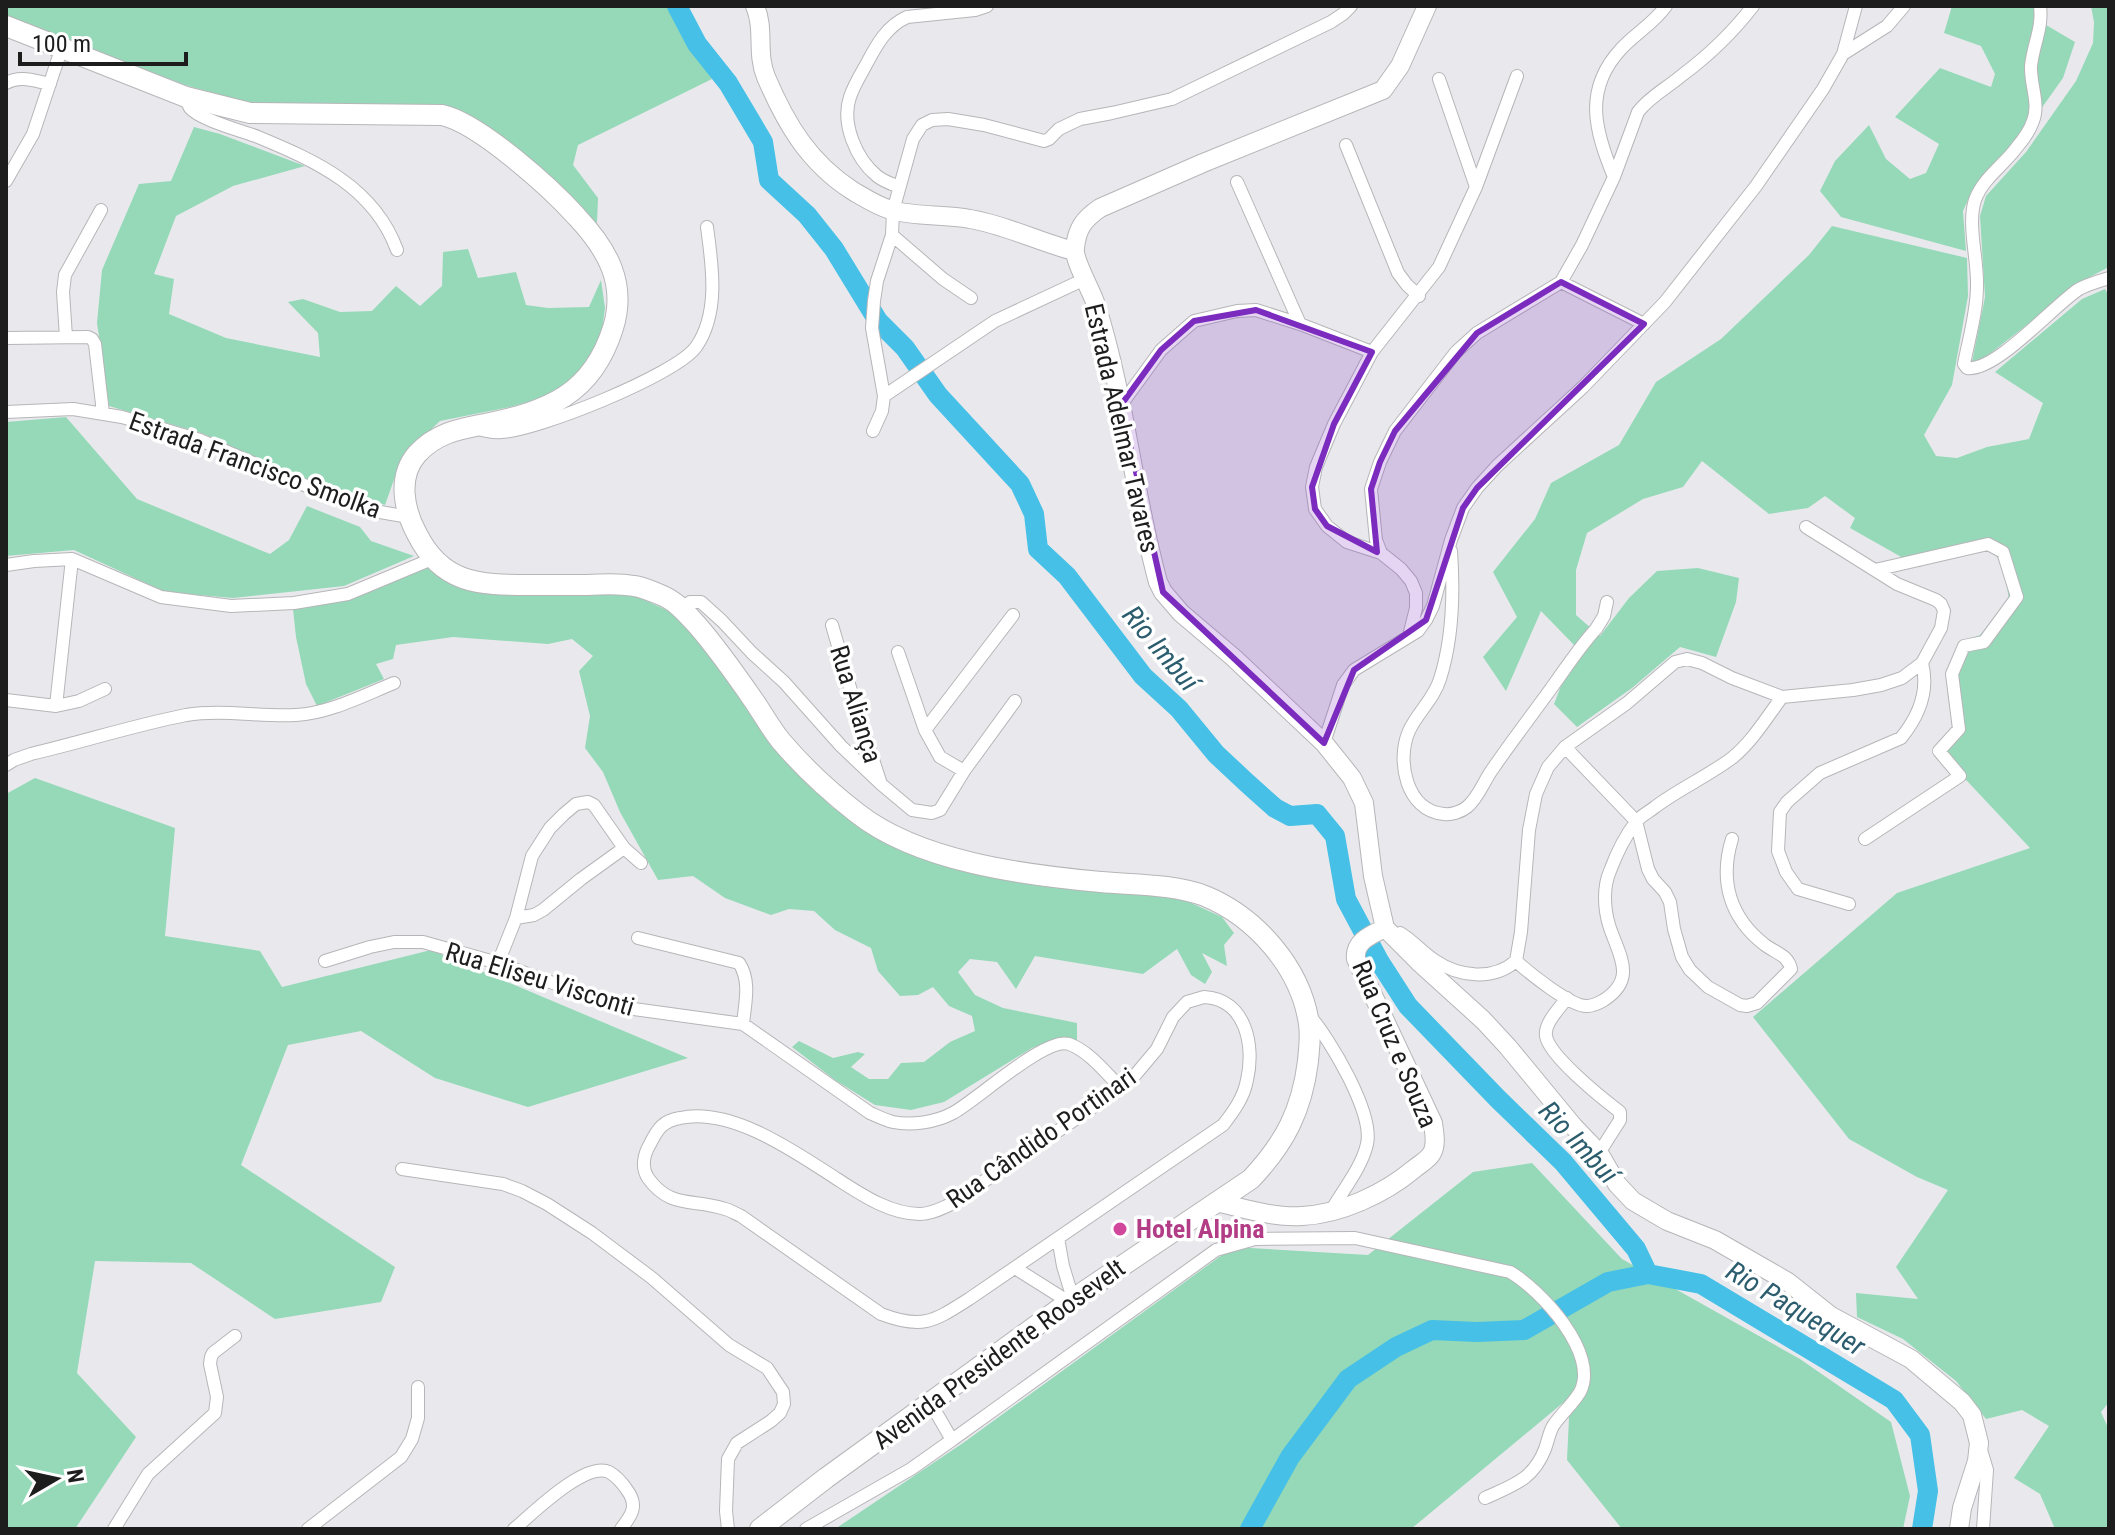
<svg xmlns="http://www.w3.org/2000/svg" width="2115" height="1535" viewBox="0 0 2115 1535" font-family="'Roboto Condensed',sans-serif">
<rect width="100%" height="100%" fill="#e9e9ed"/>
<path fill="#95d9b8" d="M 6,6 L 668,6 L 712,79 L 578,145 L 573,165 L 598,198 L 597,223 L 462,111 L 259,106 L 185,85 L 6,17 Z
M 1952,6 L 2037,6 L 2041,22 L 2075,42 L 2063,78 L 2018,141 L 1972,191 L 1963,211 L 1966,251 L 1841,217 L 1820,191 L 1835,161 L 1869,125 L 1886,159 L 1910,179 L 1926,173 L 1939,144 L 1895,117 L 1940,68 L 1991,87 L 1995,74 L 1981,46 L 1944,33 Z
M 2091,6 L 2109,6 L 2109,267 L 2084,280 L 1982,360 L 1972,362 L 1985,297 L 1980,216 L 1986,196 L 2026,152 L 2076,81 L 2093,43 L 2094,22 Z
M 194,127 L 220,134 L 305,166 L 233,186 L 176,216 L 154,274 L 174,279 L 169,314 L 226,338 L 320,357 L 318,333 L 288,302 L 303,299 L 340,312 L 372,311 L 396,286 L 420,306 L 442,286 L 443,252 L 468,249 L 478,278 L 516,272 L 526,305 L 548,308 L 589,307 L 601,280 L 605,308 L 600,346 L 576,376 L 552,395 L 510,407 L 440,421 L 402,457 L 385,505 L 304,480 L 204,434 L 109,406 L 97,323 L 102,270 L 139,184 L 171,181 Z
M 1832,226 L 1967,258 L 1968,296 L 1952,385 L 1924,435 L 1936,456 L 1957,458 L 1987,447 L 2029,439 L 2043,403 L 1995,372 L 2082,299 L 2105,289 L 2109,296 L 2109,1402 L 2101,1412 L 2109,1430 L 2109,1529 L 2055,1529 L 2040,1494 L 2014,1478 L 2049,1426 L 2022,1410 L 1986,1419 L 1956,1381 L 1903,1339 L 1857,1317 L 1856,1293 L 1918,1299 L 1896,1267 L 1948,1190 L 1917,1177 L 1849,1139 L 1753,1017 L 1897,893 L 2030,848 L 1939,751 L 1956,731 L 1947,673 L 1959,642 L 1980,635 L 2009,599 L 2004,571 L 1995,553 L 1975,549 L 1919,567 L 1850,528 L 1855,518 L 1825,496 L 1808,508 L 1769,514 L 1702,461 L 1683,487 L 1643,499 L 1587,533 L 1576,570 L 1576,615 L 1600,636 L 1629,598 L 1657,571 L 1698,568 L 1739,578 L 1736,602 L 1716,657 L 1680,647 L 1632,688 L 1577,727 L 1554,704 L 1576,647 L 1541,611 L 1506,691 L 1483,657 L 1517,617 L 1493,572 L 1535,519 L 1551,483 L 1619,445 L 1656,382 L 1721,339 L 1809,255 Z
M 66,417 L 137,499 L 270,554 L 289,540 L 307,506 L 360,527 L 371,541 L 414,556 L 344,586 L 233,598 L 165,592 L 74,550 L 6,556 L 6,422 Z
M 431,565 L 458,585 L 627,592 L 671,612 L 710,654 L 771,746 L 832,807 L 881,839 L 962,867 L 1041,886 L 1156,894 L 1187,901 L 1222,917 L 1234,933 L 1224,945 L 1227,966 L 1202,953 L 1212,972 L 1205,984 L 1191,975 L 1177,949 L 1143,974 L 1035,956 L 1016,989 L 997,962 L 970,959 L 958,972 L 975,995 L 1003,1008 L 1077,1023 L 1077,1041 L 1063,1037 L 1032,1048 L 944,1102 L 911,1110 L 875,1105 L 835,1080 L 792,1047 L 799,1041 L 833,1058 L 858,1052 L 865,1054 L 851,1067 L 869,1079 L 888,1079 L 901,1063 L 924,1062 L 950,1042 L 975,1031 L 972,1016 L 949,1006 L 933,987 L 918,995 L 900,996 L 878,971 L 871,948 L 835,930 L 814,911 L 789,909 L 771,915 L 725,898 L 693,876 L 658,880 L 620,812 L 603,772 L 585,748 L 590,716 L 579,671 L 593,656 L 572,639 L 548,644 L 453,637 L 396,645 L 393,659 L 376,664 L 384,679 L 317,706 L 306,684 L 296,637 L 293,609 L 354,598 Z
M 35,778 L 175,828 L 165,936 L 260,951 L 282,987 L 431,950 L 688,1058 L 528,1107 L 435,1078 L 361,1031 L 288,1045 L 241,1165 L 395,1267 L 381,1302 L 275,1319 L 191,1263 L 95,1261 L 77,1373 L 136,1437 L 75,1529 L 6,1529 L 6,794 Z
M 1532,1163 L 1622,1259 L 1800,1359 L 1891,1422 L 1910,1496 L 1903,1529 L 1622,1529 L 1567,1460 L 1570,1397 L 1411,1529 L 835,1529 L 963,1443 L 1233,1247 L 1368,1255 L 1473,1172 Z"/>
<g fill="none" stroke-linecap="round" stroke-linejoin="round">
<path stroke="#46c0e6" stroke-width="20" d="M 677,6 L 697,44 L 728,83 L 763,142 L 769,180 L 807,215 L 834,249 L 878,321 L 905,348 L 938,395 L 1020,484 L 1034,514 L 1038,549 L 1067,576 L 1143,676 L 1179,709 L 1216,754 L 1247,783 L 1275,808 L 1290,816 L 1317,814 L 1335,836 L 1346,899 L 1379,961 L 1408,1006 L 1498,1099 L 1563,1162 L 1636,1249 L 1648,1274
M 1250,1529 L 1290,1457 L 1348,1379 L 1396,1347 L 1432,1330 L 1477,1332 L 1524,1330 L 1608,1282 L 1648,1274 L 1701,1284 L 1894,1400 L 1920,1435 L 1928,1491 L 1922,1529"/>
<g stroke="#b6b6b9" stroke-width="14">
<path id="street" d="M 2040,6 C 2043,28 2033,45 2031,66 C 2030,84 2040,104 2033,121 C 2030,130 2023,140 2017,147 C 2004,165 1983,178 1975,200 C 1967,224 1978,260 1977,286 C 1977,310 1970,335 1965,359 L 1964,364 L 1967,368 C 1996,372 2054,305 2079,289 C 2088,284 2099,281 2109,278
M 1843,54 L 1887,26 L 1904,6
M 1439,79 L 1476,187
M 6,83 C 21,75 34,81 50,84
M 186,97 C 187,100 188,105 190,108 C 200,120 243,131 258,137 C 316,161 374,187 397,250
M 1346,145 L 1398,273 L 1407,285 L 1419,296
M 1614,177 C 1595,131 1583,90 1621,49 C 1635,34 1654,23 1666,6
M 6,181 L 33,134 L 62,47
M 1237,182 L 1300,324 L 1372,352
M 899,187 C 892,184 883,181 877,176 C 856,159 841,123 850,97 C 854,85 861,74 867,63 C 877,44 887,26 907,17 L 975,10 L 987,6
M 892,235 L 943,279 L 971,298
M 1561,282 L 1644,324
M 66,337 L 63,292 L 65,275 L 101,210
M 6,338 L 88,337 L 92,339 L 95,344 L 103,413
M 884,396 L 995,321 L 1085,279
M 1121,405 L 1161,350 L 1194,321 L 1237,311 L 1256,310 L 1300,324
M 6,412 L 73,409 L 122,417 L 200,440 L 339,500 L 380,512 L 409,517
M 482,430 C 488,431 495,433 501,432 C 536,431 676,375 696,347 C 720,313 712,264 707,227
M 873,431 L 882,411 L 884,396 L 872,328 L 874,301 L 877,281 L 892,235 L 893,211 L 913,139 L 922,125 L 932,120 L 948,119 L 984,125 L 1044,141 L 1049,139 L 1059,129 L 1080,119 L 1112,113 L 1172,99 L 1331,22 L 1343,14 L 1351,6
M 1451,551 C 1454,593 1453,638 1440,679 C 1434,699 1417,713 1409,731 C 1396,760 1406,811 1444,814 C 1451,815 1461,812 1467,807 C 1479,797 1484,780 1494,767 C 1514,738 1535,711 1555,683 C 1568,665 1581,645 1596,629 L 1604,616 L 1607,602
M 1381,553 L 1347,542 L 1327,526 L 1315,509 L 1312,487 L 1316,467 L 1334,424 L 1372,352 L 1439,267 L 1476,187 L 1517,76
M 6,565 L 34,561 L 72,559 L 161,597 L 231,606 L 294,603 L 348,594 L 432,559
M 683,609 L 690,602 L 701,602 L 722,621 L 752,653 L 784,682 L 841,746 L 881,784 L 912,810 L 932,813 L 940,810 L 964,771 L 940,757 L 925,730 L 898,652
M 832,625 L 855,705 L 880,781
M 1409,636 L 1416,608 L 1416,593 L 1411,581 L 1401,569 L 1381,553 L 1376,540 L 1371,489 L 1380,462 L 1395,431 L 1456,352 L 1477,333 L 1561,282 L 1582,245 L 1614,177 L 1638,112 C 1649,97 1667,88 1681,76 C 1708,56 1733,32 1753,6
M 6,700 L 56,706 L 79,701 L 105,689
M 56,706 L 72,559
M 925,730 L 1013,615
M 1324,743 L 1343,685 L 1354,670 L 1418,631 L 1426,620 L 1433,606 L 1451,540 L 1463,508 L 1477,488 L 1497,466 L 1583,387 L 1665,302 L 1756,186 L 1823,89 L 1843,54 L 1856,6
M 1565,747 L 1636,821 L 1648,869 L 1653,879 L 1665,892 L 1670,902 L 1674,929 L 1682,957 L 1690,970 L 1708,987 L 1740,1005 L 1747,1006 L 1757,1003 L 1791,969 C 1788,955 1776,953 1765,945 C 1730,918 1719,881 1732,839
M 6,765 L 14,760 L 31,754 C 82,742 135,725 186,715 C 223,709 258,717 296,715 C 330,713 362,696 394,683
M 964,771 L 1015,701
M 1865,839 L 1960,776 L 1939,751 L 1959,729 L 1952,674 L 1964,646 L 1984,642 L 2017,597 L 2003,552 L 1988,544 L 1875,570
M 1849,904 L 1798,889 L 1786,872 L 1778,851 L 1780,812 L 1787,802 L 1820,773 L 1901,738 C 1919,716 1929,690 1922,663
M 516,918 L 534,915 L 543,910 L 581,879 L 624,848
M 1400,933 C 1412,940 1422,952 1434,960 C 1459,977 1493,981 1516,961
M 638,938 L 739,963 C 751,981 745,1003 743,1024
M 325,961 L 370,947 L 394,942 L 423,942 L 498,963 L 619,1007 L 743,1024 L 870,1113 C 877,1116 885,1120 893,1122 C 912,1126 936,1122 953,1113 C 977,1100 1046,1036 1069,1044 C 1089,1051 1106,1073 1121,1088
M 1516,961 L 1521,932 L 1529,830 L 1536,794 L 1548,767 L 1565,747 L 1627,703 L 1675,662 L 1687,659 L 1702,663 L 1732,678 L 1782,697 L 1853,690 L 1881,685 L 1902,678 L 1922,663 L 1941,628 L 1944,611 L 1941,604 L 1936,600 L 1897,584 L 1806,527
M 1516,961 C 1528,972 1571,1007 1587,1006 C 1593,1006 1599,1003 1604,1000 C 1638,978 1618,954 1609,925 C 1604,908 1603,887 1610,871 C 1616,855 1625,836 1636,822 C 1640,816 1649,812 1655,807 C 1679,789 1708,776 1732,758 C 1752,742 1767,717 1782,697
M 498,963 L 516,918 L 532,856 L 550,828 L 564,814 L 576,804 L 588,802 L 594,805 L 624,848 L 641,863
M 1204,997 C 1246,999 1255,1046 1247,1080 C 1244,1097 1234,1111 1223,1125 L 969,1299 C 934,1321 923,1330 881,1314 L 741,1216 C 736,1214 730,1210 725,1209 C 694,1198 671,1210 648,1178 C 641,1167 644,1154 650,1144 C 658,1128 663,1121 680,1118 C 732,1107 795,1152 837,1179 C 862,1195 890,1214 920,1214 C 931,1214 940,1209 949,1205 L 1121,1088 L 1136,1074 L 1157,1049 L 1173,1017 L 1187,1002 Z
M 1567,998 C 1560,1008 1544,1023 1546,1036 C 1549,1056 1603,1099 1620,1112 L 1620,1120 L 1599,1153
M 1309,1015 C 1330,1039 1374,1113 1367,1144 C 1362,1167 1343,1190 1331,1211
M 402,1169 L 503,1184 L 522,1191 L 547,1204 L 592,1233 L 652,1278 L 729,1345 L 767,1368 L 783,1392 L 784,1404 L 780,1413 L 771,1421 L 737,1443 L 728,1459 L 726,1511 L 728,1529
M 1058,1238 L 1063,1266 L 1073,1299
M 1015,1268 L 1069,1302
M 952,1440 L 1216,1250 L 1255,1239 L 1355,1238 L 1510,1272 C 1541,1290 1600,1354 1580,1392 C 1573,1404 1561,1414 1553,1426 C 1549,1433 1548,1441 1545,1449 C 1533,1480 1513,1485 1485,1498
M 1981,1450 L 1987,1470 L 1983,1529
M 114,1529 L 148,1474 L 215,1413 L 217,1397 L 210,1364 L 211,1357 L 213,1353 L 235,1336
M 308,1529 L 401,1457 L 412,1439 L 418,1418 L 418,1387
M 514,1529 C 532,1514 585,1461 609,1472 C 616,1476 623,1484 627,1490 C 639,1506 631,1516 621,1529
M 806,1529 L 911,1469 L 952,1440 L 930,1402"/>
</g>
<g stroke="#b6b6b9" stroke-width="20">
<path id="secondary" d="M 755,6 C 765,29 756,53 766,77 C 786,124 809,163 853,191 C 865,198 877,206 891,210 C 916,217 944,214 970,219 C 1006,225 1039,242 1074,251
M 1385,928 L 1373,876 L 1364,803 L 1352,778 L 1324,743 L 1234,658 L 1181,613 L 1163,592 L 1158,582 C 1133,491 1125,396 1096,305 C 1092,291 1073,260 1075,248 C 1077,228 1084,219 1100,208 L 1203,163 L 1383,90 L 1400,66 L 1427,6
M 1385,928 L 1419,962 L 1483,1020 L 1508,1047 L 1574,1127 L 1599,1153 L 1617,1184 L 1633,1201 L 1667,1221 L 1715,1240 L 1788,1282 L 1831,1316 L 1911,1359 L 1962,1402 L 1972,1415 L 1979,1443 L 1977,1461 L 1962,1508 L 1959,1529
M 1216,1202 C 1243,1208 1274,1218 1302,1216 C 1341,1214 1384,1194 1414,1169 C 1420,1164 1428,1160 1432,1153 C 1437,1144 1434,1132 1433,1123 L 1356,959 C 1354,941 1371,935 1385,928"/>
</g>
<g stroke="#b6b6b9" stroke-width="22">
<path id="primary" d="M 6,26 L 186,97 L 250,113 L 442,115 C 479,123 551,188 577,217 C 607,249 627,283 613,328 C 592,395 548,411 485,424 C 459,429 436,433 417,454 C 397,477 404,510 417,534 C 442,584 479,585 529,585 C 549,585 568,585 587,585 C 602,584 619,583 634,586 C 643,587 653,592 661,595 C 676,601 686,613 697,625 C 718,649 736,675 754,701 C 763,714 771,729 781,741 C 803,767 830,792 857,813 C 919,862 1025,875 1101,882 C 1135,885 1173,884 1205,896 C 1256,917 1301,968 1309,1024 C 1311,1037 1309,1048 1308,1061 C 1302,1110 1285,1143 1251,1179 L 1073,1299 L 826,1478 L 760,1529"/>
</g>
<use href="#street" stroke="#fff" stroke-width="12"/>
<use href="#secondary" stroke="#fff" stroke-width="18"/>
<use href="#primary" stroke="#fff" stroke-width="20"/>
</g>
<path fill="#7b2cbf" fill-opacity="0.2" stroke="#7b2cbf" stroke-width="6" stroke-linejoin="round" d="M 1561,282 L 1644,324 L 1477,488 L 1463,508 L 1426,620 L 1354,670 L 1324,743 L 1163,592 L 1121,405 L 1161,350 L 1194,321 L 1256,310 L 1372,352 L 1334,424 L 1312,487 L 1315,509 L 1327,526 L 1377,552 L 1371,489 L 1380,462 L 1395,431 L 1477,333 Z"/>
<circle fill="#d1479c" stroke="#fff" stroke-width="3" cx="1120" cy="1229" r="8"/>
<g text-anchor="middle" stroke-width="7" stroke-linejoin="round" paint-order="stroke">
<g font-size="26" fill="#1d1d1e" stroke="#fff">
<text transform="translate(1122 428) rotate(77)" y="9">Estrada Adelmar Tavares</text>
<text transform="translate(255 465) rotate(20)" y="9">Estrada Francisco Smolka</text>
<text transform="translate(856 704) rotate(73)" y="9">Rua Aliança</text>
<text transform="translate(540 979) rotate(17)" y="9">Rua Eliseu Visconti</text>
<text transform="translate(1395 1044) rotate(67)" y="9">Rua Cruz e Souza</text>
<text transform="translate(1041 1138) rotate(-35)" y="9">Rua Cândido Portinari</text>
<text transform="translate(999 1354) rotate(-36)" y="9">Avenida Presidente Roosevelt</text>
</g>
<g font-size="26" font-weight="bold" fill="#b23c85" stroke="#fff" text-anchor="start">
<text x="1136" y="1238">Hotel Alpina</text>
</g>
<g font-size="28" font-style="italic" fill="#2c5d6e" stroke="#fff">
<text transform="translate(1161 648) rotate(50)" y="10">Rio Imbuí</text>
<text transform="translate(1579 1142) rotate(47)" y="10">Rio Imbuí</text>
<text transform="translate(1796 1308) rotate(31)" y="10">Rio Paquequer</text>
</g>
</g>
<rect width="2115" height="1535" fill="none" stroke="#1d1d1e" stroke-width="16"/>
<g transform="translate(56 1479) rotate(81)" stroke="#ffffff" stroke-width="6" paint-order="stroke">
<path d="M0-6L14 30L0 20L-14 30Z" fill="#1d1d1e"/>
<text y="-12" font-size="22" font-weight="bold" text-anchor="middle" fill="#1d1d1e">N</text>
</g>
<path d="M20 52v12h166v-12" fill="none" stroke="#1d1d1e" stroke-width="4"/>
<text x="32" y="52" font-size="24" fill="#1d1d1e" stroke="#ffffff" stroke-width="6" paint-order="stroke">100 m</text>
</svg>
